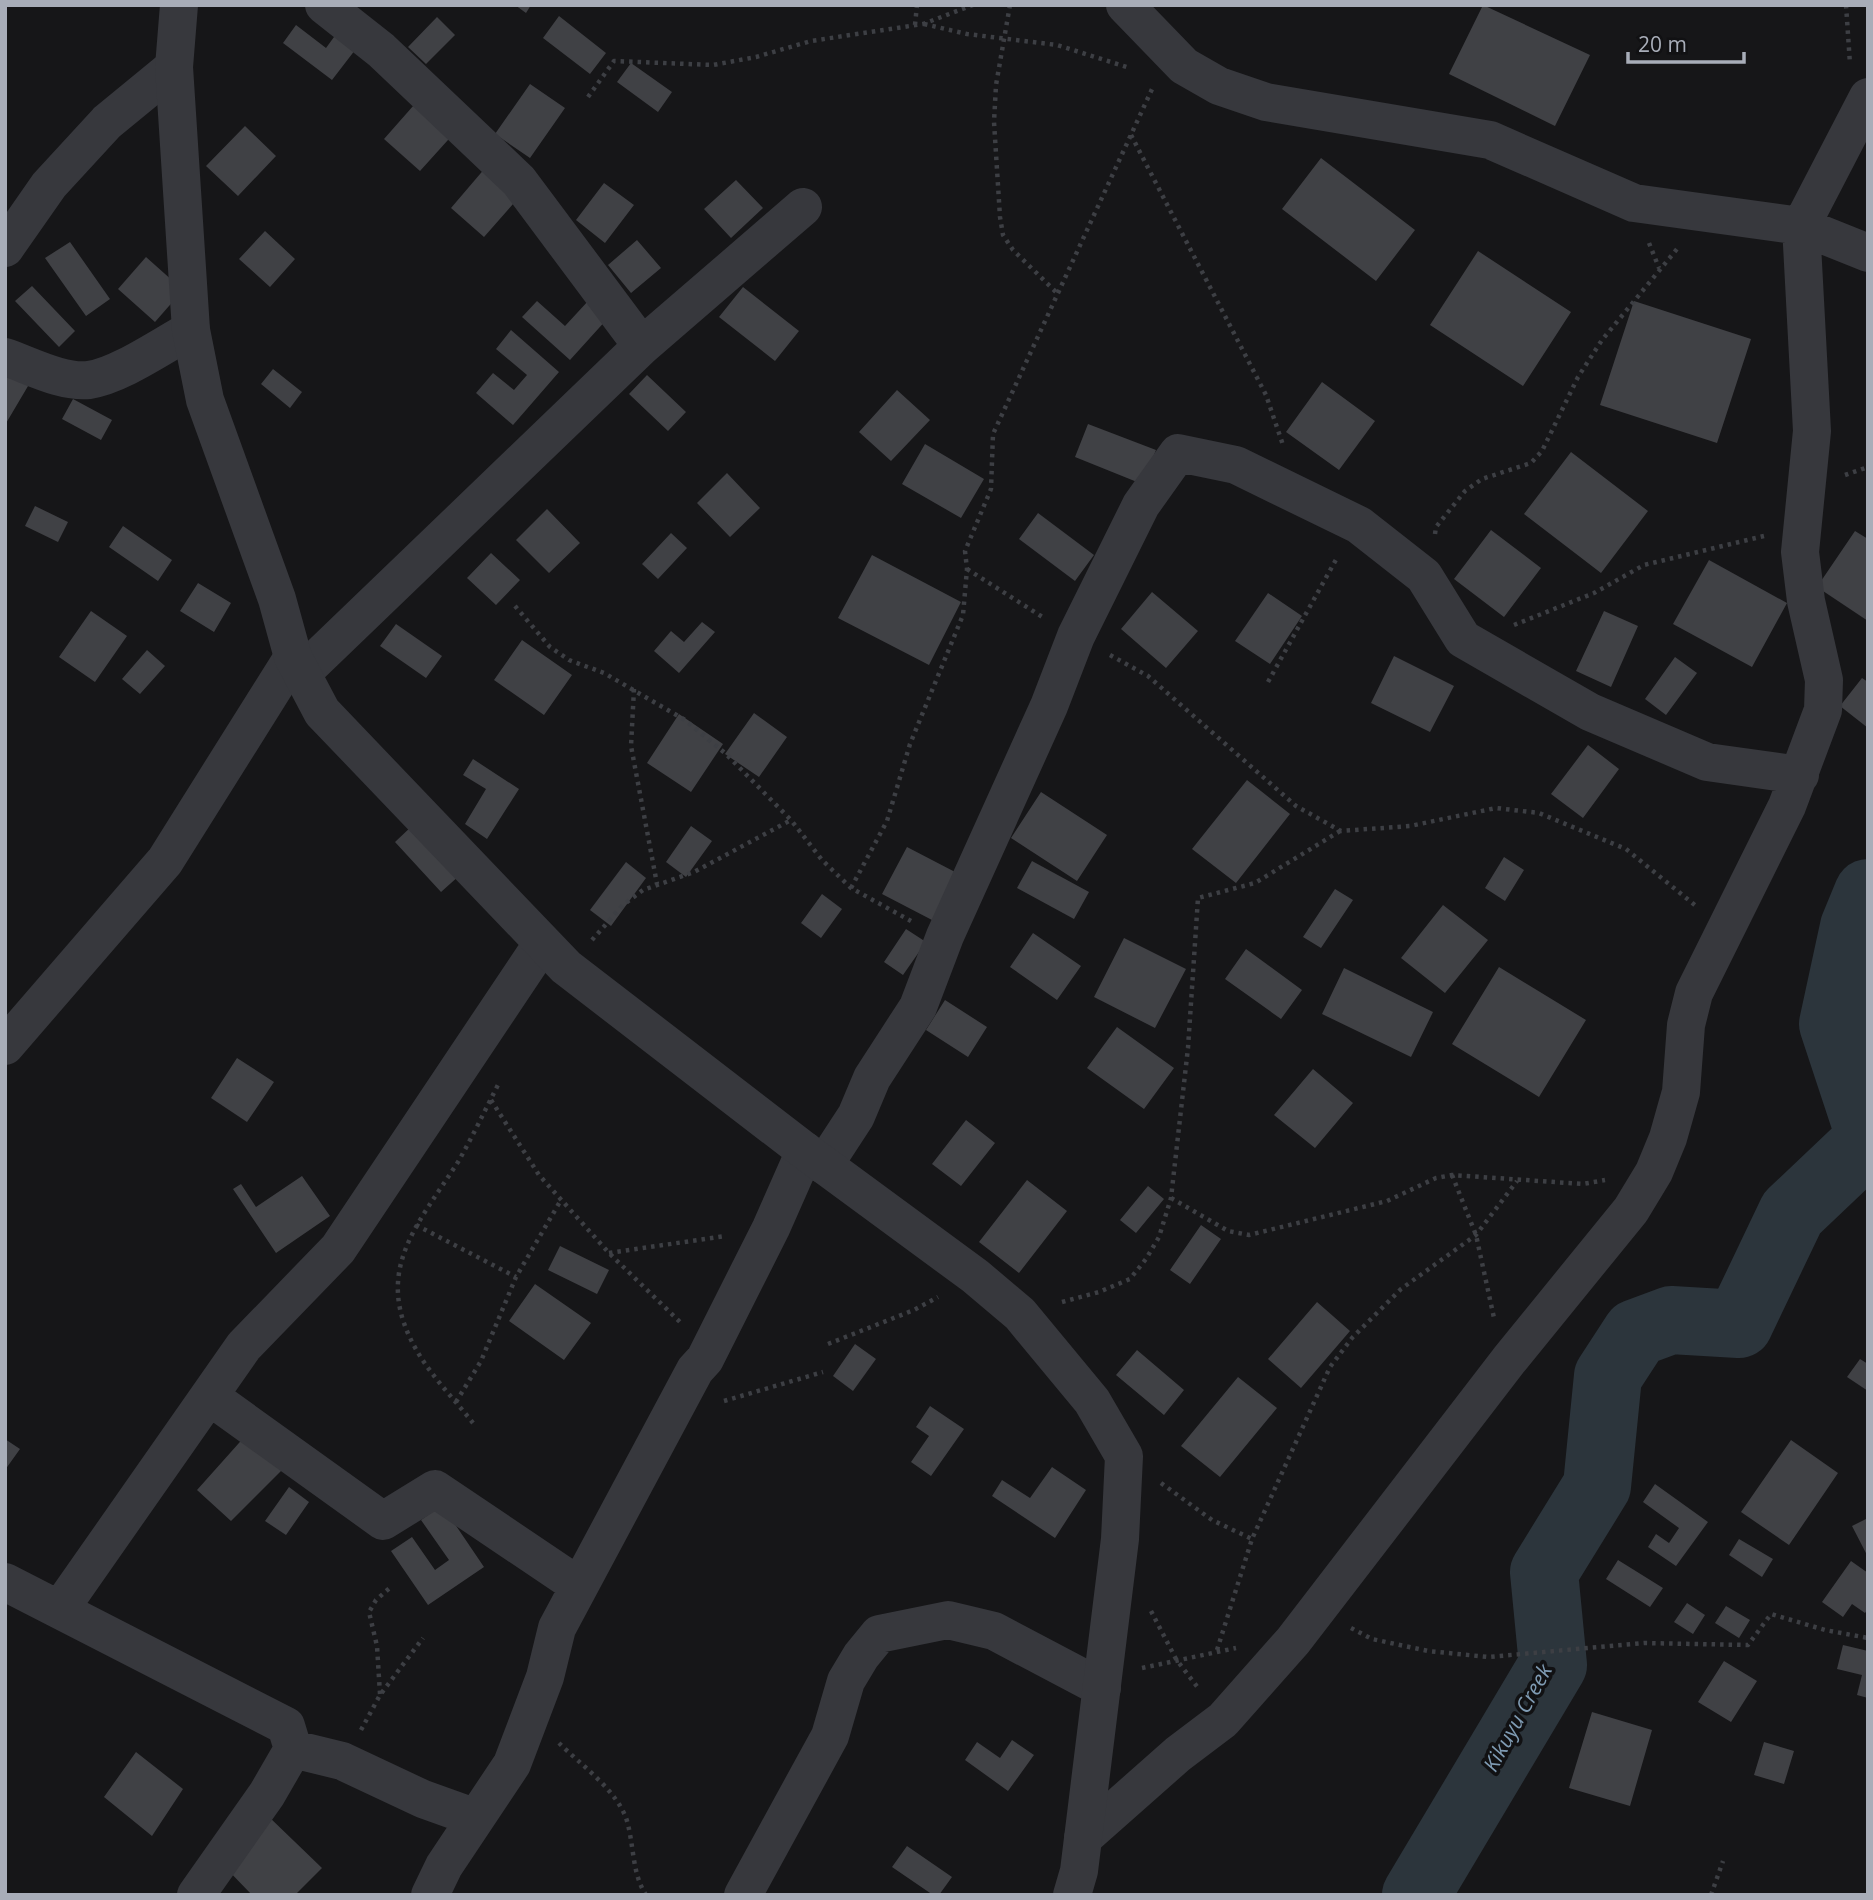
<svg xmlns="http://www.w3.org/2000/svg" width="1873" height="1900" viewBox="0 0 1873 1900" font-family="'Open Sans',sans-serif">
<rect width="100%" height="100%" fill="#161618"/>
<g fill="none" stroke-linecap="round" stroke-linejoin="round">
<path stroke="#2c353c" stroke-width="68" d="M 1868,893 L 1854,927 L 1833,1024 L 1868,1130
M 1416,1895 L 1553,1665 L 1544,1572 L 1597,1486 L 1608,1376 L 1636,1333 L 1671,1320 L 1739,1324 L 1792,1213 L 1868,1141"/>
</g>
<path fill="#404145" d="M 515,5 L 531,5 L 526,13 Z
M 1483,5 L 1590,55 L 1555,126 L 1449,74 Z
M 559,16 L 606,53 L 590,74 L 543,38 Z
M 437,17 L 455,35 L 426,64 L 408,47 Z
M 296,25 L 326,48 L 342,26 L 362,41 L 332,80 L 283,43 Z
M 631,63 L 672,92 L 658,112 L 617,82 Z
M 530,84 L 565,108 L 530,158 L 495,134 Z
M 421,97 L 457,130 L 420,171 L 384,139 Z
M 245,126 L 276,156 L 238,196 L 206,166 Z
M 1321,158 L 1415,230 L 1376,281 L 1282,209 Z
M 486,167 L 520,196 L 484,237 L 451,208 Z
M 736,180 L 763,208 L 731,238 L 704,209 Z
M 604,183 L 634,205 L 605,243 L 576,220 Z
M 265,231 L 295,259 L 270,287 L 239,259 Z
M 637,240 L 661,268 L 631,293 L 608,265 Z
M 70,242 L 110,299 L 86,316 L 45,258 Z
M 1478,251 L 1571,312 L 1523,386 L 1430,325 Z
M 146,257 L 183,290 L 155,322 L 118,289 Z
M 32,286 L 75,331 L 59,347 L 15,301 Z
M 743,287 L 799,331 L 775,361 L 719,317 Z
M 589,300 L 608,318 L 570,360 L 522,317 L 537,301 L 565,326 Z
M 1634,301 L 1751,339 L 1717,443 L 1600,405 Z
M 511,330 L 559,372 L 513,425 L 476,393 L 493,373 L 514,390 L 527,375 L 496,349 Z
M 273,369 L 302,392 L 290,408 L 261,384 Z
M 647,375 L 686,412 L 668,431 L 629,394 Z
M 5,377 L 31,381 L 5,425 Z
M 1322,382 L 1375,421 L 1339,470 L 1286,432 Z
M 897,390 L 930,420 L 891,461 L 859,432 Z
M 73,399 L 112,420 L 101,440 L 62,419 Z
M 1088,424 L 1156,450 L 1142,484 L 1075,457 Z
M 925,444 L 984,479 L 961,518 L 902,484 Z
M 1571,452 L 1648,511 L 1601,573 L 1524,514 Z
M 727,473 L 760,508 L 730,537 L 697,503 Z
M 35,506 L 68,522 L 58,542 L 25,526 Z
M 547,509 L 580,543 L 549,573 L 516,540 Z
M 1038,513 L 1094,555 L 1075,581 L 1019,539 Z
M 123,526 L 172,560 L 158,581 L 109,547 Z
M 1491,530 L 1541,568 L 1504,617 L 1454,579 Z
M 1855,531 L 1868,539 L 1868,621 L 1817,587 Z
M 671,533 L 687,548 L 658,579 L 642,564 Z
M 491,553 L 520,580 L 496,605 L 467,578 Z
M 872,555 L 961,602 L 929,665 L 838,618 Z
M 1709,560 L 1787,603 L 1752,667 L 1673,624 Z
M 198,583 L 231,603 L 214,632 L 180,611 Z
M 1152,592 L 1198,631 L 1166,668 L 1121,629 Z
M 1268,593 L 1302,616 L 1270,664 L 1235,641 Z
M 91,611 L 127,636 L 95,682 L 59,657 Z
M 1604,611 L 1638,626 L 1611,687 L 1576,671 Z
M 702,622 L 715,632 L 679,673 L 654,651 L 671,631 L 684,642 Z
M 396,624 L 442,656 L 426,678 L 380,646 Z
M 522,640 L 572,675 L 544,715 L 494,680 Z
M 147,650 L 165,666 L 140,694 L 122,679 Z
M 1394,656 L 1454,686 L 1430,732 L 1371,703 Z
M 1675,657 L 1697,673 L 1666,715 L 1645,699 Z
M 1862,678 L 1868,682 L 1868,728 L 1840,706 Z
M 754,713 L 787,737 L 759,777 L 725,754 Z
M 679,714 L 723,744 L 691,792 L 647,763 Z
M 1588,745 L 1619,769 L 1583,818 L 1551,794 Z
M 473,759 L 519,789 L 487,839 L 465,824 L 486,789 L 463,775 Z
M 1247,780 L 1290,814 L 1236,883 L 1192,849 Z
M 1041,792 L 1107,835 L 1077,881 L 1011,838 Z
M 413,825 L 460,875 L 441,892 L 395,842 Z
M 691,826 L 712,841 L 686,877 L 666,862 Z
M 907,847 L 957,873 L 932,920 L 882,894 Z
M 1504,857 L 1524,870 L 1505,901 L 1485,888 Z
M 1032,861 L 1089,892 L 1074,919 L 1017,888 Z
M 626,862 L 646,878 L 611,926 L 590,910 Z
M 1335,889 L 1353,900 L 1321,948 L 1303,937 Z
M 822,894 L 842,909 L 821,938 L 801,923 Z
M 1443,905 L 1488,940 L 1445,993 L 1401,958 Z
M 906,929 L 926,942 L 903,975 L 884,962 Z
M 1033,933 L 1081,966 L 1057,1000 L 1010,967 Z
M 1124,938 L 1186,969 L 1155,1028 L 1094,997 Z
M 1246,949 L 1302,990 L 1281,1019 L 1225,979 Z
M 1499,967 L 1586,1020 L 1539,1097 L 1452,1044 Z
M 1344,968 L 1433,1012 L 1411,1057 L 1322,1014 Z
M 945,1000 L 987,1027 L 968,1057 L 926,1030 Z
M 1117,1027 L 1174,1068 L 1144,1109 L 1087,1068 Z
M 237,1058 L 274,1082 L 247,1122 L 211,1098 Z
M 1313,1069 L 1353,1103 L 1315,1148 L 1274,1115 Z
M 966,1120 L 995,1143 L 961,1186 L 932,1164 Z
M 302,1176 L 330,1216 L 276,1253 L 233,1189 L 241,1184 L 256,1207 Z
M 1027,1180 L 1067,1211 L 1019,1273 L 979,1242 Z
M 1148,1186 L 1164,1199 L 1136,1233 L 1120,1220 Z
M 1201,1225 L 1221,1239 L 1190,1284 L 1170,1270 Z
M 560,1246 L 609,1270 L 597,1294 L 548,1270 Z
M 535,1284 L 591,1323 L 564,1360 L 509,1321 Z
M 1317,1302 L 1350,1331 L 1301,1388 L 1268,1359 Z
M 855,1344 L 876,1359 L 853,1391 L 833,1376 Z
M 1137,1350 L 1184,1390 L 1164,1415 L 1116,1375 Z
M 1860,1359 L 1868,1364 L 1868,1391 L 1847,1377 Z
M 1238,1377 L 1277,1408 L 1220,1477 L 1181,1446 Z
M 930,1406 L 964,1429 L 931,1476 L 911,1462 L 929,1436 L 916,1427 Z
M 247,1434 L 285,1467 L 231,1521 L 197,1490 Z
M 5,1439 L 20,1449 L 5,1470 Z
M 1791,1440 L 1838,1473 L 1789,1545 L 1741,1512 Z
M 1052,1467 L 1086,1490 L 1055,1538 L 992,1496 L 1002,1480 L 1030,1498 Z
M 1655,1484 L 1708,1522 L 1676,1566 L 1648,1547 L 1656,1534 L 1669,1543 L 1679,1528 L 1643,1502 Z
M 289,1487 L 309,1502 L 286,1535 L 265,1521 Z
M 442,1505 L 484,1567 L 428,1605 L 391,1551 L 412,1537 L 435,1570 L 449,1560 L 421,1520 Z
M 1868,1518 L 1868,1557 L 1852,1526 Z
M 1739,1539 L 1773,1559 L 1762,1577 L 1729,1555 Z
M 1618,1560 L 1663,1588 L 1650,1607 L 1606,1579 Z
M 1851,1561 L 1868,1573 L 1868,1609 L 1865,1613 L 1852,1604 L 1843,1617 L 1822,1602 Z
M 1687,1603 L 1705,1615 L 1693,1634 L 1674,1622 Z
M 1726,1606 L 1750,1620 L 1739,1638 L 1715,1623 Z
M 1843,1645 L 1868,1651 L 1868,1698 L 1857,1695 L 1862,1675 L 1837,1669 Z
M 1724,1661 L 1757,1681 L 1731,1722 L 1698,1702 Z
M 1592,1712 L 1652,1730 L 1630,1806 L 1569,1788 Z
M 1012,1740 L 1034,1755 L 1008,1791 L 965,1760 L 977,1742 L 1000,1758 Z
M 1764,1742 L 1794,1751 L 1784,1784 L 1754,1775 Z
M 136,1752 L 183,1789 L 152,1836 L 104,1797 Z
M 267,1815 L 322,1868 L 295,1895 L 252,1895 L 223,1865 Z
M 907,1846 L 952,1877 L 939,1895 L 933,1895 L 892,1867 Z"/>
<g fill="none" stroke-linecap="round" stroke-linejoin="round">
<path stroke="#3d3f44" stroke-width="4.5" stroke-dasharray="3.5 5" stroke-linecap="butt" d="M 1010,5 L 996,85 L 994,122 L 1000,217 L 1003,235 L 1013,250 L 1058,294
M 1846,5 L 1850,64
M 924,24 L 967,34 L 1057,45 L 1130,68
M 915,25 L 917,5
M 588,97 L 614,61 L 713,65 L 756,57 L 811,41 L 923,24 L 973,5
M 1131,135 L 1266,395 L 1283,445
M 1649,243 L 1659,268
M 1845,475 L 1868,467
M 1435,534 L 1436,527 L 1465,491 L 1482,479 L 1531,463 L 1542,451 L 1578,377 L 1602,340 L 1677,249
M 967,569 L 1044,618
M 515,606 L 550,647 L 569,660 L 604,673 L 685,720 L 726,754 L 791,820 L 822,860 L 851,888 L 911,921
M 1514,625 L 1594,593 L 1644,565 L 1764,536
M 1110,655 L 1148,676 L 1296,806 L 1341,831 L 1410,826 L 1496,808 L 1539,813 L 1626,849 L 1696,906
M 1268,682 L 1338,556
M 634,689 L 631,746 L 657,884
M 851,888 L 887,821 L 910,744 L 963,615 L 967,569 L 965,551 L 991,489 L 993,434 L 1153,87
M 592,940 L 623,905 L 643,890 L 694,872 L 791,820
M 491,1100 L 539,1175 L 609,1253 L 680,1322
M 1452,1175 L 1476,1235 L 1494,1318
M 1171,1198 L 1228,1231 L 1249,1235 L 1387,1201 L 1436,1178 L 1452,1175 L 1583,1184 L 1605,1180
M 416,1225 L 516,1277
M 609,1253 L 725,1236
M 1062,1302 L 1099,1292 L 1130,1279 L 1146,1259 L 1159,1237 L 1171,1198 L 1188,1048 L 1198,898 L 1255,883 L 1340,831
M 828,1344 L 914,1310 L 938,1297
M 724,1401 L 823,1372
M 456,1402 L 481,1361 L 516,1277 L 561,1200
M 473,1423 C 455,1400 432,1377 417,1351 C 371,1272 417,1226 458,1162 C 473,1136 486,1108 500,1081
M 1161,1483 L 1212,1520 L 1252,1539
M 1151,1611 L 1176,1659 L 1199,1689
M 1351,1628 L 1372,1639 L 1428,1651 L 1488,1657 L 1644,1643 L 1748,1645 L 1771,1614 L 1825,1630 L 1868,1638
M 1217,1650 L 1252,1539 L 1330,1367 L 1352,1338 L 1401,1289 L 1476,1235 L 1517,1181
M 1142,1668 L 1236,1648
M 380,1694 L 377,1646 L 369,1612 L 376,1600 L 392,1586
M 361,1730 L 380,1695 L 423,1638
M 559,1743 C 581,1765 618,1791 627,1821 C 634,1845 632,1874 646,1895
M 1711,1895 L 1723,1861"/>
<path stroke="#37383d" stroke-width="38" d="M 1125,5 L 1184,66 L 1219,86 L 1266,102 L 1490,140 L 1634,203 L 1801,226 L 1868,253
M 5,248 L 49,185 L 107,122 L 174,67
M 642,346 L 803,207
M 5,357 C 29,365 62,383 89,380 C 119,376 163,345 191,330
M 302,673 L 642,346 L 519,181 L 381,50 L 324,5
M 5,1046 L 165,861 L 293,657
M 824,1165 L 856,1116 L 872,1078 L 918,1007 L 945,936 L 1049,706 L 1076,636 L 1141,505 L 1178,453 L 1236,465 L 1359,525 L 1424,576 L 1463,639 L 1590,712 L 1707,762 L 1800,775
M 209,1396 L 383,1521 L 435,1489 L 579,1586
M 5,1582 L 286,1726 L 293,1749 L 267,1794 L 196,1895
M 60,1609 L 244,1346 L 338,1249 L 542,944
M 293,1749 L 342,1761 L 423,1799 L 476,1818
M 1083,1838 L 1178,1754 L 1223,1720 L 1293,1641 L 1509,1360 L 1631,1210 L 1654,1172 L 1668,1138 L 1681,1092 L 1686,1025 L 1694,993 L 1787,806 L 1823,710 L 1824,680 L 1806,601 L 1800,552 L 1812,431 L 1801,226 L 1868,97
M 430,1895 L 444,1866 L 512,1764 L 545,1677 L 557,1628 L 695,1370 L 705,1359 L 771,1228 L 805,1151
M 743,1895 L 830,1736 L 846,1681 L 861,1656 L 879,1634 L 948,1620 L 994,1631 L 1102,1688"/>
<path stroke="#37383d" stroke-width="38" d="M 179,5 L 174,67 L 191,330 L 205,400 L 277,599 L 293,657 L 322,712 L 566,967 L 805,1151 L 975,1276 L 1020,1314 L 1092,1401 L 1124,1456 L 1120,1539 L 1079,1871 L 1072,1895"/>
</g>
<g text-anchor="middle" stroke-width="7" stroke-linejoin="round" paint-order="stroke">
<g font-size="21" font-style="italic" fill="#7f9bb3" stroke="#111113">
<text transform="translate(1518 1718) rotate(-61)" y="7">Kikuyu Creek</text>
</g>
</g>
<rect width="1873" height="1900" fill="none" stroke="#a8adb8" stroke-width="14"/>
<path d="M1628 52v10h116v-10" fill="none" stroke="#a8adb8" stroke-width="3.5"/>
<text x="1638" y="52" font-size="21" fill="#a8adb8" stroke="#111113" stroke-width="5" paint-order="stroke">20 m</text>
</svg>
